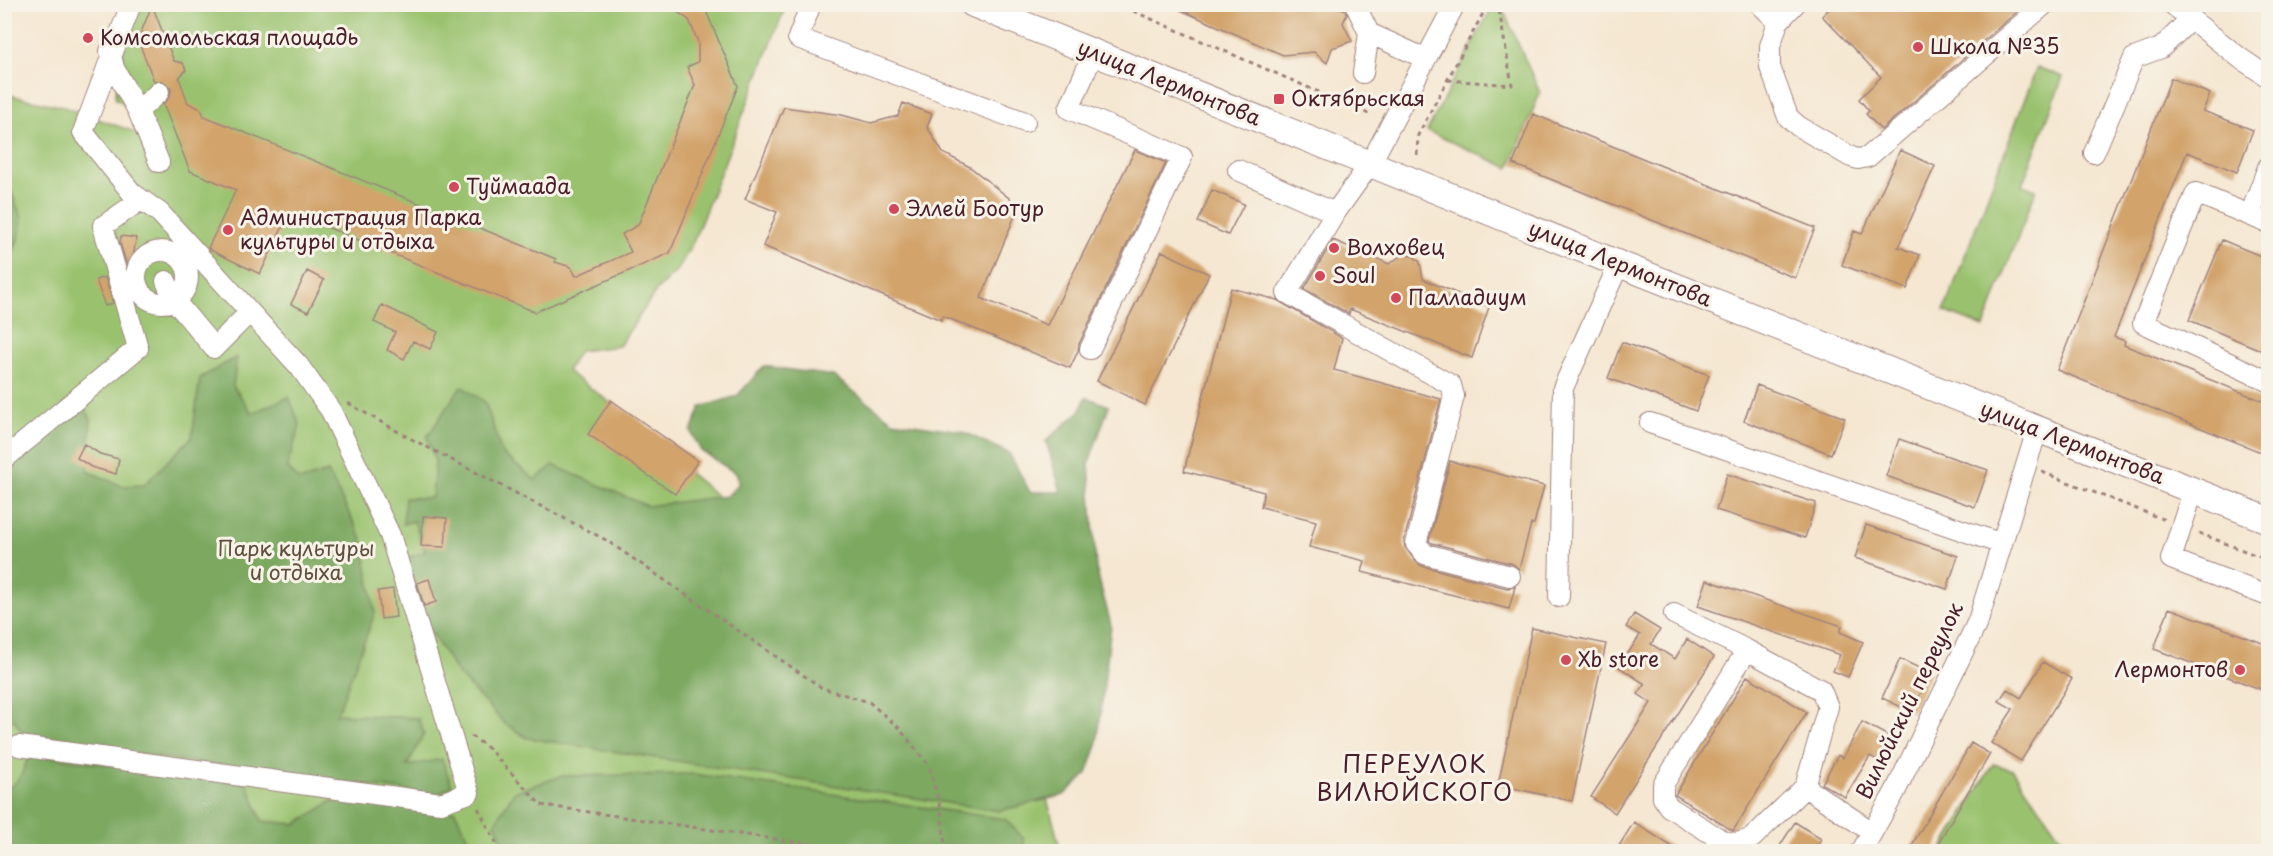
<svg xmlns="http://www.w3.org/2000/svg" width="2273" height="856" viewBox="0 0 2273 856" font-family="'Playpen Sans',sans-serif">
<rect width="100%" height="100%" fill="#f7f3e8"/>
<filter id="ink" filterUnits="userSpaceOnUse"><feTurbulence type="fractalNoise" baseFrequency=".0167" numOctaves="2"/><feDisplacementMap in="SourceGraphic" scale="12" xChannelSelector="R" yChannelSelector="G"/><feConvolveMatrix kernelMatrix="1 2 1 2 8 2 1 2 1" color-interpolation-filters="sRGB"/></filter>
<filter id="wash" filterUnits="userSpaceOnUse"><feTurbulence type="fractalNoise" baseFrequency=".008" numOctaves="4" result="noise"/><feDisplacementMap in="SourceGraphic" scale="24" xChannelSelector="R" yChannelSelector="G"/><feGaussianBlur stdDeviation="1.35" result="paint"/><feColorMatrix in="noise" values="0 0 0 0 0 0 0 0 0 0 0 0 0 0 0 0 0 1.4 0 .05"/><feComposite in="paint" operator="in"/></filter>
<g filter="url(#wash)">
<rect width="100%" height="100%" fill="#f5e7d2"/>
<path fill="#9ac26e" stroke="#72704c" stroke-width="1.5" d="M 136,5 L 786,5 L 694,240 L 679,268 L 657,290 L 619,346 L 579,351 L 567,371 L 608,401 L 609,407 L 1036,758 L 1061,851 L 5,851 L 4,94 L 64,107 L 143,135 L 131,107 L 115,98 L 128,24 Z
M 1493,5 L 1501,5 L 1540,93 L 1509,168 L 1427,131 Z
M 2037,67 L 2063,77 L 2022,185 L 2036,190 L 1984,327 L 1944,311 Z
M 1993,764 L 2013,770 L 2070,851 L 1941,851 Z"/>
<path fill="#7ba861" stroke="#626446" stroke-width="1.5" d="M 5,177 L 22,218 L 20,234 L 5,273 Z
M 237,357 L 233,386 L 252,413 L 289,397 L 300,425 L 287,467 L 299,481 L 328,472 L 362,539 L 375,613 L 337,714 L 418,718 L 424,734 L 407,766 L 442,759 L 452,786 L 437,795 L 27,739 L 14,720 L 5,717 L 4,464 L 80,400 L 91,419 L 88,471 L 122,486 L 144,485 L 192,437 L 200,378 Z
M 764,366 L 833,376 L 893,421 L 961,431 L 1009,453 L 1030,492 L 1061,492 L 1046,441 L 1080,411 L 1086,397 L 1109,406 L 1089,462 L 1096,568 L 1111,625 L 1097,745 L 1087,774 L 1064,795 L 999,811 L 527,738 L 504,723 L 457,673 L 427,626 L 406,558 L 425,552 L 414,521 L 403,524 L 405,498 L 432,498 L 435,461 L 427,437 L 461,386 L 485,402 L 502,453 L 535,480 L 553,465 L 647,506 L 727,496 L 738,485 L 737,474 L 701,451 L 691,432 L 701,407 L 737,396 Z
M 29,754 L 247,783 L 262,821 L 296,824 L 337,798 L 455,811 L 474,851 L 5,851 L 4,790 C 20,784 25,768 29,754 Z
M 693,774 L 1005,819 L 1024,839 L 1024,851 L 507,851 L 495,823 L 514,792 L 562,776 Z"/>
<g id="blocks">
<path fill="#d2a36a" d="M 666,4 L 703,4 L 738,86 L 670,253 L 535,312 L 290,212 L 260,274 L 210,250 L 208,248 L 236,190 L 190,171 L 163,104 L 170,96 L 171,89 L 163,81 L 154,81 L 138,40 L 152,5 L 174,61 L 183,63 L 186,70 L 179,78 L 188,103 L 201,109 L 204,116 L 556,259 L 555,262 L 571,267 L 576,276 L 631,252 L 622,234 L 638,225 L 695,85 L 687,67 L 698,62 L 698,42 L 689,20 Z
M 1167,4 L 1329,4 L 1344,9 L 1347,14 L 1343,23 L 1352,41 L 1332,48 L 1327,63 L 1314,52 L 1283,55 Z
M 1834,4 L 2026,4 L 1881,130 L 1866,114 L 1869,111 L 1859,99 L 1881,77 L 1822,16 Z
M 2171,78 L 2210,94 L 2203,111 L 2253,130 L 2237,172 L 2187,152 L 2114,337 L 2125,341 L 2124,345 L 2268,403 L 2268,455 L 2057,370 Z
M 903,103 L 932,114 L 927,127 L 943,153 L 970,167 L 1019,206 L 981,298 L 1047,325 L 1135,150 L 1166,163 L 1079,344 L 1078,351 L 1070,368 L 943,316 L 941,320 L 763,246 L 777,212 L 745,199 L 784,107 L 842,115 L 871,123 L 898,116 Z
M 1533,114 L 1815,228 L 1795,278 L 1513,164 Z
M 1900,150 L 1935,166 L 1898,247 L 1920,255 L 1907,289 L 1842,265 L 1854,231 L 1862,234 Z
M 1212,190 L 1244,204 L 1228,235 L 1198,222 Z
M 121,236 L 136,238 L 131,272 L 129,272 L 120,243 Z
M 1333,240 L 1389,264 L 1402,255 L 1413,256 L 1420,262 L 1423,279 L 1489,307 L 1472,358 L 1350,309 L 1349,314 L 1304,289 Z
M 2222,240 L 2268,259 L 2268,353 L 2189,320 Z
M 1162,251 L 1209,274 L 1145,405 L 1097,381 Z
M 307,271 L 324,280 L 308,312 L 291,304 Z
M 105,277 L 113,303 L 105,306 L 96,280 Z
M 1231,288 L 1277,300 L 1342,338 L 1334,370 L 1441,399 L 1404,541 L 1405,547 L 1416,562 L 1422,566 L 1507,588 L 1515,587 L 1509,609 L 1362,572 L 1365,561 L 1309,547 L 1316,521 L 1261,507 L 1264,492 L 1184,471 Z
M 382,305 L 438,332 L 430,349 L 413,341 L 404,359 L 387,350 L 395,332 L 374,322 Z
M 1622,342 L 1709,375 L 1696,411 L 1608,378 Z
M 1757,385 L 1845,418 L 1831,454 L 1744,421 Z
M 611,400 L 698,461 L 675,494 L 588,434 Z
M 1899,439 L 1988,470 L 1975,507 L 1886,476 Z
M 84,444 L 100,454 L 119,459 L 116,474 L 91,467 L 77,458 Z
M 1450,461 L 1544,486 L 1534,524 L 1531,524 L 1519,569 L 1513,564 L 1432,543 L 1429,541 Z
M 1727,474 L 1816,503 L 1805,538 L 1716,510 Z
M 423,516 L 447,518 L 445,547 L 421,546 Z
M 1866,525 L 1958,556 L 1947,589 L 1855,558 Z
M 429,579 L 436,602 L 424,606 L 417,583 Z
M 1707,580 L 1842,626 L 1840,632 L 1863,642 L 1848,677 L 1833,671 L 1840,655 L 1698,606 Z
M 393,589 L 396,617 L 381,619 L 378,591 Z
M 2169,608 L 2268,645 L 2268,692 L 2154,649 Z
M 1634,614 L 1660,630 L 1651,644 L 1675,659 L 1687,639 L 1714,657 L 1615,813 L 1591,797 L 1651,703 L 1638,694 L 1645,684 L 1619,667 L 1640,635 L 1626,627 Z
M 1532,628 L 1606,644 L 1572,801 L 1498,785 Z
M 1900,659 L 1930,673 L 1912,712 L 1882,698 Z
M 2043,662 L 2072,679 L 2021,761 L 1991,743 L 2013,709 L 1999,701 L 2007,689 L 2021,698 Z
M 1747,676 L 1807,712 L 1733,831 L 1675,795 Z
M 1862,722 L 1896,740 L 1883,763 L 1870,756 L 1845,797 L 1822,784 L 1838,755 L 1843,758 Z
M 1971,743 L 1990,754 L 1933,852 L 1908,852 Z
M 1634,822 L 1680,852 L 1615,852 Z
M 1795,822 L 1821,839 L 1813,852 L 1776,852 Z"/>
</g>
</g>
<g filter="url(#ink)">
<use href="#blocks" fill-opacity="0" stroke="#a0837e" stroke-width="1.5"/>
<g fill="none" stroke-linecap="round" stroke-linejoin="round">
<g stroke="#a0837e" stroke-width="22">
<path id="minor" d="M 811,4 L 798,38 L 1025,122
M 1355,4 L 1369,33 L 1426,59
M 1455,4 L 1370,164 L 1335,213 L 1287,293 L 1451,385 L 1454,396 L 1416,544 L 1425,554 L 1510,576
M 1760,4 L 1778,22
M 1795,4 L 1778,22 L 1770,46 L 1770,67 L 1788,117 L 1798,126 L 1851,157 L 1858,159 L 1868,157 L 2045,4
M 2172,4 L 2240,58 L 2268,77
M 110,51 L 114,68 L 138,111 L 159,162
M 1363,73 L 1369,33
M 138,111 L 159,92
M 2094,153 L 2134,58 L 2161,48 L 2190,20
M 1238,170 L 1335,213
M 2250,215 L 2268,167
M 2268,223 L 2196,193 L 2143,323 L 2268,381
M136 277a26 26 0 1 1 52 0a26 26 0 1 1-52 0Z
M 166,281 L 174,300 L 214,348 L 250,312
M 1090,349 L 1182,157 L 1069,109 L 1094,52
M 1650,423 L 2002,544
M 4,459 L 138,348 L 103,226 L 141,200
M 2193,491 L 2171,559 L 2268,596
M 1559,597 L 1563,388 L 1619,264
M 1674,614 L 1747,650 L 1663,785 L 1663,798 L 1669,807 L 1723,841 C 1734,844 1742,843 1752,838 L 1805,787 L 1872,832
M 1747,650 L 1821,690 L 1828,707 L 1805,787
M 19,746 L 441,803 L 469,793 L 390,535 L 331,411 L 299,366 L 160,213 L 132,193 L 83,132 L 131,4
M 1861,852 L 1895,792 L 1978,621 L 2037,430"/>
</g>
<g stroke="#a0837e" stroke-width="28">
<path id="major" d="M 973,4 L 1619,264 L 2268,520"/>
</g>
<path stroke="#a0837e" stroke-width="3" stroke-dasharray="4.5 4.5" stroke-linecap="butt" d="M 1117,4 L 1369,114
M 1448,80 L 1512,85 L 1498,4
M 1417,155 L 1418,135 L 1488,4
M 348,403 L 402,434 L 606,540 L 822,688 L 869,702 L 899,728 L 929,766 L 941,810 L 946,852
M 2042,472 L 2165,520
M 2199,533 L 2268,560
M 471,736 L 488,748 L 541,805 L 863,852
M 478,808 L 501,852"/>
<use href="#minor" stroke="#fff" stroke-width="20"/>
<use href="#major" stroke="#fff" stroke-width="26"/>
</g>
</g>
<g fill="#d1495b" stroke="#f7f3e8" stroke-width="2">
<circle cx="88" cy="38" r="6"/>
<circle cx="1918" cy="47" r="6"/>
<rect x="1273" y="93" width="12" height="12" rx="3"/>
<circle cx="454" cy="187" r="6"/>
<circle cx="894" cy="209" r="6"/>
<circle cx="228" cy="230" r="6"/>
<circle cx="1334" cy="248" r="6"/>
<circle cx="1320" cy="276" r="6"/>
<circle cx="1396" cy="298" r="6"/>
<circle cx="1566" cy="660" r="6"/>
<circle cx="2240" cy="670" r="6"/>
</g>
<g text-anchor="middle" stroke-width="6" stroke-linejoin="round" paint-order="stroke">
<g font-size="21" fill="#4a1f2b" stroke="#f7f3e8" text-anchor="start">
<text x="100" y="45">Комсомольская площадь</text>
<text x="1930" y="54">Школа №35</text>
<text x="1291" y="106">Октябрьская</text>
<text x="466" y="194">Туймаада</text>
<text x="906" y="216">Эллей Боотур</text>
<text x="240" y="225">Администрация Парка<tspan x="240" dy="24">культуры и отдыха</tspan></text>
<text x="1346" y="255">Волховец</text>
<text x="1332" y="283">Soul</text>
<text x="1408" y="305">Палладиум</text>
<text x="1578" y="667">Xb store</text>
<text x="2228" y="677" text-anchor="end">Лермонтов</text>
</g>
<g font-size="21" fill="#4a1f2b" stroke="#f7f3e8">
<text transform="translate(1169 83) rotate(22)" y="7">улица Лермонтова</text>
<text transform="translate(1620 264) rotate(22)" y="7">улица Лермонтова</text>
<text transform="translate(2072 443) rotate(21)" y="7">улица Лермонтова</text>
<text transform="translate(1910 701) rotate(-64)" y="7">Вилюйский переулок</text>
</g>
<g font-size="21" fill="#62503f" stroke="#f7f3e8">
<text x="296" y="556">Парк культуры<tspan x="296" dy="24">и отдыха</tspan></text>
</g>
<g font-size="24" letter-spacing="1.5" fill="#4a1f2b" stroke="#f7f3e8">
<text x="1415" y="773">ПЕРЕУЛОК<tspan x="1415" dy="28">ВИЛЮЙСКОГО</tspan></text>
</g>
</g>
<rect width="2273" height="856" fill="none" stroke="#f7f3e8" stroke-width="24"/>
</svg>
